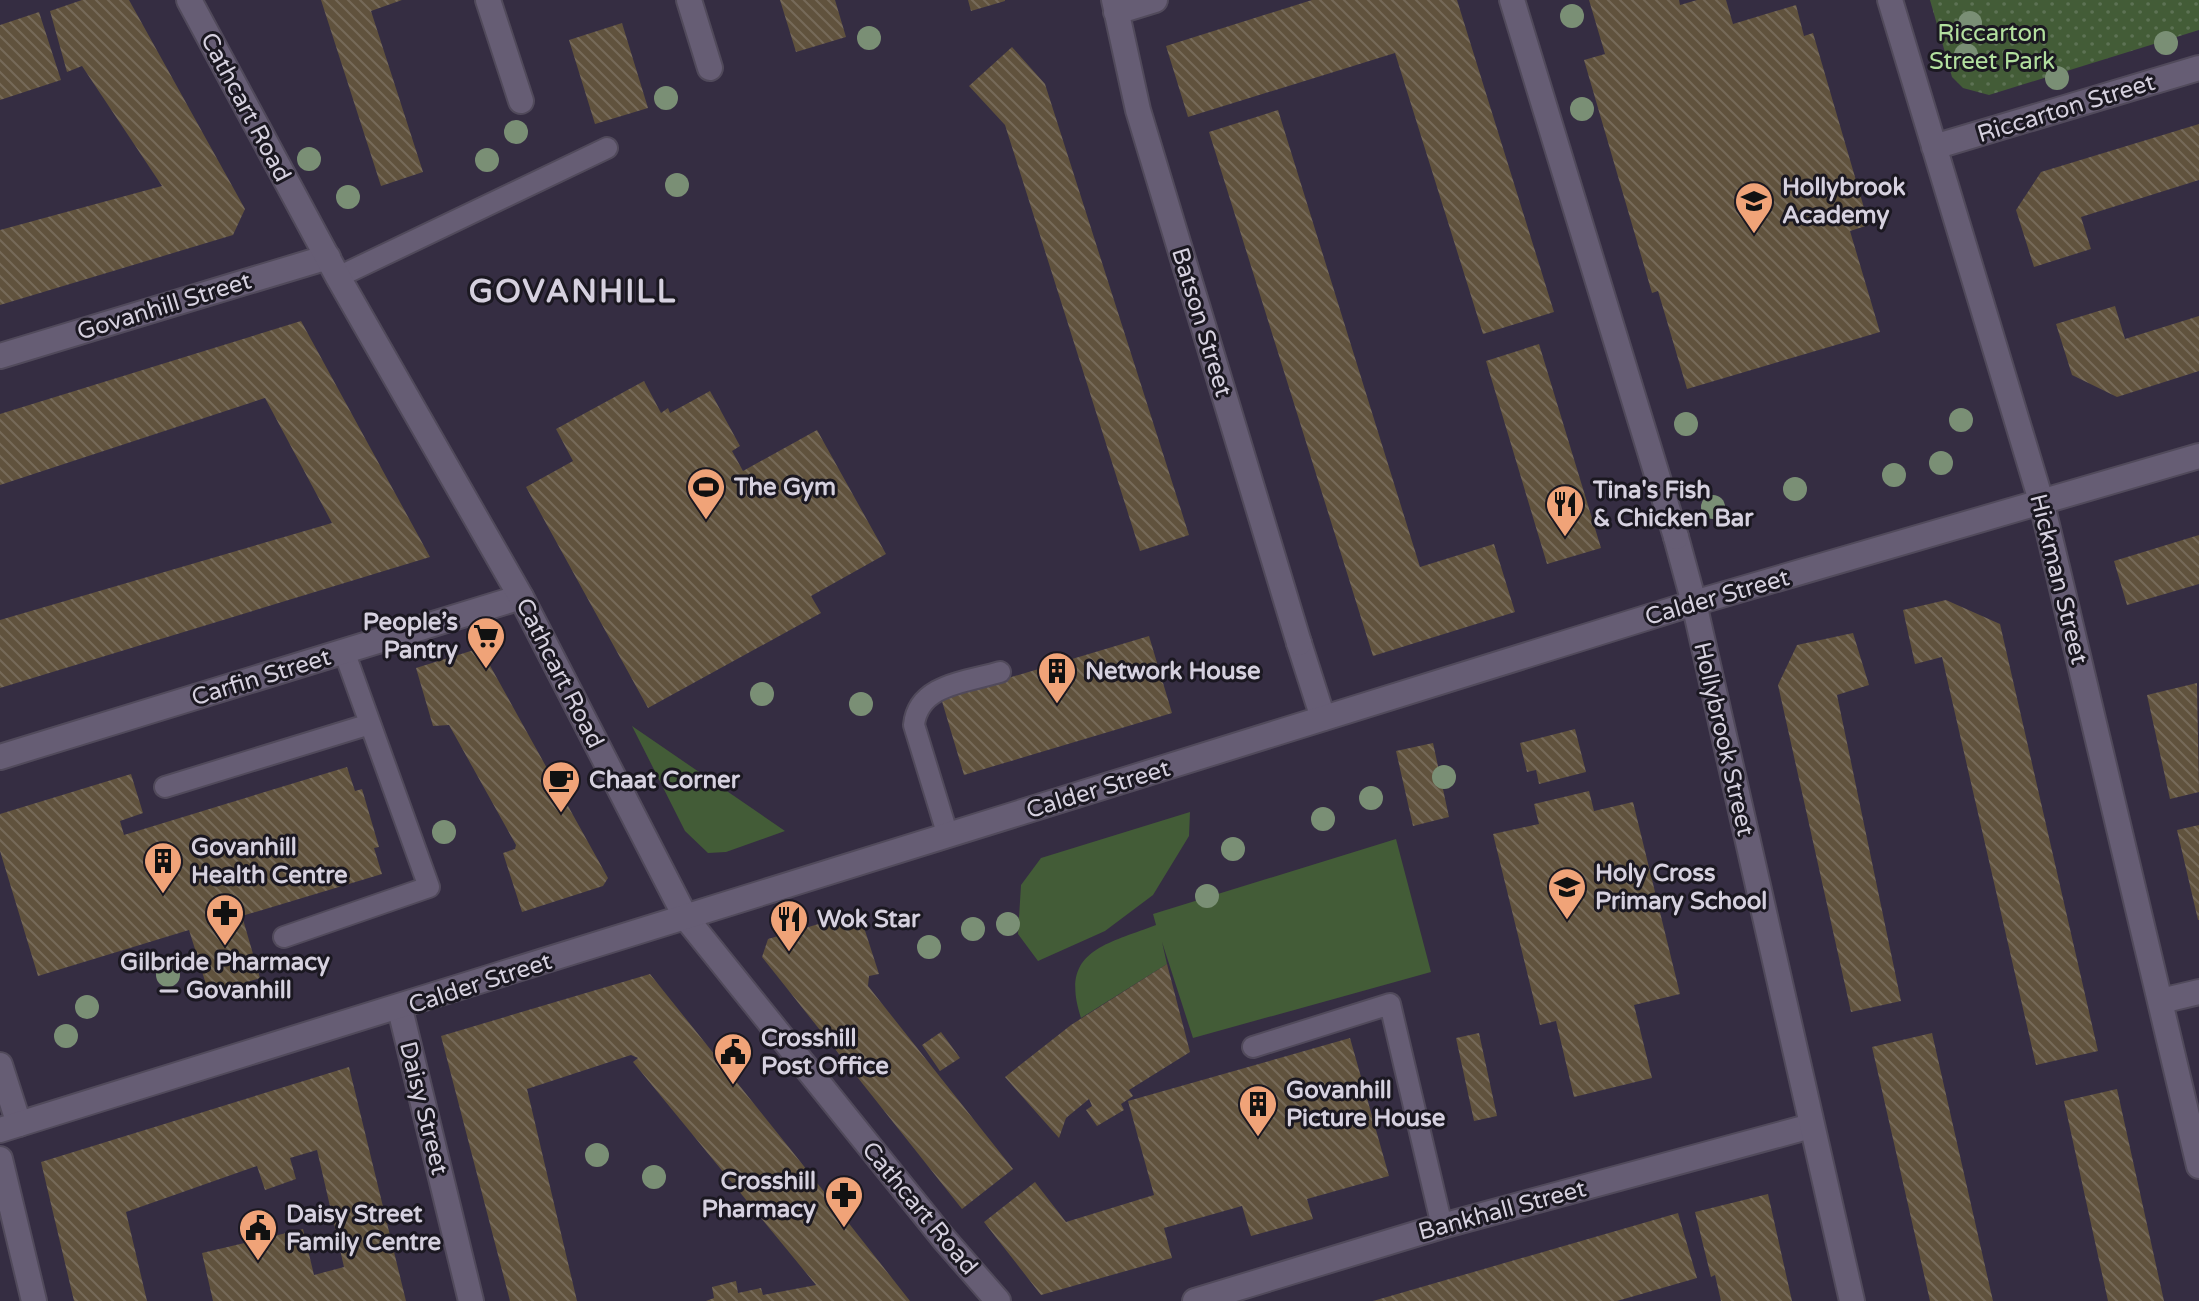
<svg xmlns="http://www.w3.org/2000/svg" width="2199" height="1301" viewBox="0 0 2199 1301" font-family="'Varela Round',sans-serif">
<defs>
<pattern id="park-dots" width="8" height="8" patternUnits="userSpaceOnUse" patternTransform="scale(2)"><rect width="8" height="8" fill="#435c37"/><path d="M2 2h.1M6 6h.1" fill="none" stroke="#5d7254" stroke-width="1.8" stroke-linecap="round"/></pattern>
<pattern id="building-back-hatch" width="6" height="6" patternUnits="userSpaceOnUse" patternTransform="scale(2)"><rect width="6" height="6" fill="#60523d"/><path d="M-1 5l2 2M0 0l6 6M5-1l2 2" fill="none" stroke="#766a59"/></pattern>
</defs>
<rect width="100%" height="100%" fill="#352d42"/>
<path fill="#435c37" d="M 632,726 L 785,831 L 726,852 L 708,853 L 685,831 Z
M 1190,812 L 1189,836 L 1153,895 L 1105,931 L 1038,961 L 1018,934 L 1021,885 L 1041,858 Z
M 1396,839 L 1431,972 L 1193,1038 L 1162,942 L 1167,964 L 1081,1018 C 1059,951 1104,945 1156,925 L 1153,914 Z"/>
<path fill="url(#park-dots)" d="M 1930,0 L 2199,0 L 2199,30 L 1989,95 L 1963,88 L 1952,77 Z"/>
<path fill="url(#building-back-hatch)" d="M 82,0 L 129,0 L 245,209 L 233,235 L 0,305 L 0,230 L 162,186 L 82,66 L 67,72 L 50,11 Z
M 321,0 L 402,0 L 371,11 L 423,172 L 381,186 Z
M 780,0 L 835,0 L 846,37 L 796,52 Z
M 968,0 L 1005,0 L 1005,1 L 971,11 Z
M 1312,0 L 1457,0 L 1554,312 L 1483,334 L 1395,53 L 1188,117 L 1166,46 Z
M 1589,0 L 1679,0 L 1680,5 L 1697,0 L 1726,0 L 1733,24 L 1796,5 L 1804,36 L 1813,33 L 1869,225 L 1850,231 L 1880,332 L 1687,389 L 1658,291 L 1652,293 L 1584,60 L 1605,54 Z
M 39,12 L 61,80 L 0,100 L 0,25 Z
M 622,23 L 648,108 L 595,124 L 569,40 Z
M 1012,47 L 1045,84 L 1189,535 L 1140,551 L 1005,125 L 969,86 Z
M 1278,110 L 1420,567 L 1494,544 L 1515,612 L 1373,656 L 1209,132 Z
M 2199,124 L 2199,180 L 2081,217 L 2091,249 L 2034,267 L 2016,210 L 2041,172 Z
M 2115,306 L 2125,339 L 2199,316 L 2199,371 L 2117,397 L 2072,375 L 2056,324 Z
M 301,321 L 430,557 L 0,688 L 0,620 L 332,523 L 265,398 L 0,485 L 0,414 Z
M 1539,344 L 1601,548 L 1547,564 L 1486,361 Z
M 644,381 L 661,413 L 668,408 L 670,413 L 710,391 L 740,446 L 732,451 L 743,471 L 817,430 L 886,554 L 811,596 L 821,613 L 648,708 L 526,487 L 573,461 L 556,429 Z
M 2199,535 L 2199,584 L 2127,605 L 2114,561 Z
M 1946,600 L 2000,624 L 2098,1051 L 2036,1065 L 1942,657 L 1915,664 L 1903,610 Z
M 1853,633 L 1869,685 L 1837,695 L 1901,1001 L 1851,1012 L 1778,685 L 1797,645 Z
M 1149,636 L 1172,713 L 964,775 L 941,698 Z
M 474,650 L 483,653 L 608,878 L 603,886 L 522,912 L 503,853 L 515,849 L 516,845 L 449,725 L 433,726 L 416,668 Z
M 2197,683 L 2199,792 L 2170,799 L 2147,695 Z
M 1575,729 L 1586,772 L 1539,784 L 1536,770 L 1527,772 L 1520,743 Z
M 1433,743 L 1449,817 L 1413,826 L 1396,751 Z
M 347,767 L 355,791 L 362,789 L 379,847 L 374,848 L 382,874 L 242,916 L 260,978 L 209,994 L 189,930 L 38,976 L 0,851 L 0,814 L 131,774 L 143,813 L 120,821 L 124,835 Z
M 1589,791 L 1594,811 L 1633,802 L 1680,994 L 1634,1005 L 1652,1078 L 1574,1097 L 1556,1021 L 1540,1025 L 1493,834 L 1539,824 L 1534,804 Z
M 2199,825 L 2199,920 L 2198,920 L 2177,830 Z
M 859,912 L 879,974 L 869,976 L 868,986 L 1013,1169 L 962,1209 L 762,957 L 768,939 Z
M 1167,964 L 1190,1052 L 1129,1090 L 1133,1096 L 1121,1104 L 1124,1110 L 1097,1126 L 1086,1110 L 1092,1106 L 1089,1099 L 1066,1118 L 1059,1138 L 1005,1077 L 1071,1025 Z
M 650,974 L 799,1160 L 910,1301 L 706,1301 L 714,1298 L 712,1287 L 736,1281 L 738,1293 L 761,1288 L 763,1295 L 816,1285 L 633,1062 L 638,1058 L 631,1055 L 527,1089 L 577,1301 L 510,1301 L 441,1036 Z
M 941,1032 L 960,1058 L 940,1071 L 922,1045 Z
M 1479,1033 L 1497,1116 L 1474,1121 L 1456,1038 Z
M 1932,1033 L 1993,1301 L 1930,1301 L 1872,1047 Z
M 1350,1038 L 1389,1176 L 1307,1199 L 1313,1219 L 1251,1236 L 1242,1206 L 1164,1228 L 1172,1258 L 1041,1295 L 984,1222 L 1035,1182 L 1066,1222 L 1154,1195 L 1128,1101 Z
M 349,1067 L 406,1301 L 213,1301 L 202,1253 L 303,1229 L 314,1275 L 344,1267 L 317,1150 L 290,1158 L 296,1179 L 265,1190 L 257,1166 L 126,1212 L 147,1301 L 74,1301 L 41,1162 Z
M 2117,1089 L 2164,1301 L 2108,1301 L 2064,1101 Z
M 1768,1194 L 1792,1301 L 1721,1301 L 1715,1275 L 1711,1277 L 1695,1212 Z
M 1678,1213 L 1697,1278 L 1617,1301 L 1373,1301 Z"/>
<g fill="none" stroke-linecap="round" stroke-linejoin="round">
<g stroke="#514a5b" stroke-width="24">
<path id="service" d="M 338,277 L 607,148
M 165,787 L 370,724
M 948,836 L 914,725 C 918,684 967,682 1000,672
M 284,937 L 429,887 L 344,651
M 1253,1047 L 1390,1004 L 1442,1226"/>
</g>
<g stroke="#514a5b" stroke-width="28">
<path id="pedestrian" d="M 1676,537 L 1694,603
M 1299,643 L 1323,718
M 0,1065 L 19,1124"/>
</g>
<g stroke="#514a5b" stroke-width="28">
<path id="minor" d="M 488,0 L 521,101
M 689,0 L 710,68
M 1114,0 L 1138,110 L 1299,643
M 1512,0 L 1676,537
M 1890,0 L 2042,504 L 2199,1166
M 1116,12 L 1155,0
M 1934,147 L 2199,68
M 0,356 L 328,257
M 0,757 L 521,597
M 2161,1001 L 2199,992
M 400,1009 L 471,1301
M 0,1159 L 34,1301
M 1195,1301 L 1442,1226 L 1811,1126"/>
</g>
<g stroke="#514a5b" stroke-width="28">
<path id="tertiary" d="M 189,0 L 338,277 L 521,597 L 686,918 L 944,1239 L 998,1301
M 1694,603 L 1852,1301"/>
</g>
<g stroke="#514a5b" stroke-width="28">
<path id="secondary" d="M 0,1130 L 1694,603 L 2199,456"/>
</g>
<use href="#service" stroke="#665d74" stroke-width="20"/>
<use href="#pedestrian" stroke="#665d74" stroke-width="24"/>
<use href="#minor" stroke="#665d74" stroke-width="24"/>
<use href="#tertiary" stroke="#665d74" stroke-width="24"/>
<use href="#secondary" stroke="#665d74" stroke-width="24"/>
</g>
<g fill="#7a8f75">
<circle cx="1572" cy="16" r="12"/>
<circle cx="1970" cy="23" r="12"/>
<circle cx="869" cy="38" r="12"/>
<circle cx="2166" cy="43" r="12"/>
<circle cx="1966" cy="55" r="12"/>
<circle cx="2057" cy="78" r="12"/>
<circle cx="666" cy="98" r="12"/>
<circle cx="1582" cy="109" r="12"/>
<circle cx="516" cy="132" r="12"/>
<circle cx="309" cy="159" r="12"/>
<circle cx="487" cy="160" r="12"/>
<circle cx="677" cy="185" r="12"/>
<circle cx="348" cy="197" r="12"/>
<circle cx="1961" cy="420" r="12"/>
<circle cx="1686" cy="424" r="12"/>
<circle cx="1941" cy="463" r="12"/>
<circle cx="1894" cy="475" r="12"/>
<circle cx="1795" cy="489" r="12"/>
<circle cx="1713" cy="507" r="12"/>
<circle cx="762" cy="694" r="12"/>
<circle cx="861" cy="704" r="12"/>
<circle cx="1444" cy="777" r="12"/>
<circle cx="1371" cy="798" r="12"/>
<circle cx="1323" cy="819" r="12"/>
<circle cx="444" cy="832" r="12"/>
<circle cx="1233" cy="849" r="12"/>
<circle cx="1207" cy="896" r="12"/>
<circle cx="1008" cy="924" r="12"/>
<circle cx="973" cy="929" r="12"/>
<circle cx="929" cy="947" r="12"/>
<circle cx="168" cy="975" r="12"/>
<circle cx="87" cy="1007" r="12"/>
<circle cx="66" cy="1036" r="12"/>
<circle cx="597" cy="1155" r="12"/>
<circle cx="654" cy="1177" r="12"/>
</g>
<defs>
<g id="school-pin" transform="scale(2)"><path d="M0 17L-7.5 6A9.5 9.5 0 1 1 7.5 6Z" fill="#f0a378" stroke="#1b1821"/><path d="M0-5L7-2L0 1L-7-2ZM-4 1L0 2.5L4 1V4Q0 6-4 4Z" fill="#111"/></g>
<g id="stadium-pin" transform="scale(2)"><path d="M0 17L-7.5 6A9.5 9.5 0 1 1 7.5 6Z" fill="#f0a378" stroke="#1b1821"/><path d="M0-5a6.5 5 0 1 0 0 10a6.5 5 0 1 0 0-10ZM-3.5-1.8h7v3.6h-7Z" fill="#111"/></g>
<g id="restaurant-pin" transform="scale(2)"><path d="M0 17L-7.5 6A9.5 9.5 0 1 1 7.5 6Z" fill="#f0a378" stroke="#1b1821"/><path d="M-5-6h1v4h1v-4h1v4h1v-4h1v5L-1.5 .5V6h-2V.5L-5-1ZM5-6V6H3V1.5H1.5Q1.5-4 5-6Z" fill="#111"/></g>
<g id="supermarket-pin" transform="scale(2)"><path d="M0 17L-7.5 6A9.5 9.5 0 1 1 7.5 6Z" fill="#f0a378" stroke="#1b1821"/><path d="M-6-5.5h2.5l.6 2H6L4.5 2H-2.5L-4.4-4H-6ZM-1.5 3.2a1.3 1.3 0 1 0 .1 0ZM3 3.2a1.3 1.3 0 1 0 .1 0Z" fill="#111"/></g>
<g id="building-pin" transform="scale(2)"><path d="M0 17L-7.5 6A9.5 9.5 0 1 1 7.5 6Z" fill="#f0a378" stroke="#1b1821"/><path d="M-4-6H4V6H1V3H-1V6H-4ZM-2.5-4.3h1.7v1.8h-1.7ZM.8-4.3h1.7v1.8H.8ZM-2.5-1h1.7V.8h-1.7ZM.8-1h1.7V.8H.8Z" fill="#111"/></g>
<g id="cafe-pin" transform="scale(2)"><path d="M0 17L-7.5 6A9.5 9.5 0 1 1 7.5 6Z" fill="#f0a378" stroke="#1b1821"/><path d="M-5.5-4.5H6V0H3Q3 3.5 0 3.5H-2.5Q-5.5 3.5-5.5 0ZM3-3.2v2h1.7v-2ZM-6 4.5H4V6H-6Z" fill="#111"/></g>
<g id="pharmacy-pin" transform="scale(2)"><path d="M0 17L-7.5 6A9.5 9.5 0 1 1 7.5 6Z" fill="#f0a378" stroke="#1b1821"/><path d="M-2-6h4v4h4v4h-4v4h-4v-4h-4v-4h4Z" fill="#111"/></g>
<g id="civic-pin" transform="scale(2)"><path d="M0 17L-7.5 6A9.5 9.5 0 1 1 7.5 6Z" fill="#f0a378" stroke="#1b1821"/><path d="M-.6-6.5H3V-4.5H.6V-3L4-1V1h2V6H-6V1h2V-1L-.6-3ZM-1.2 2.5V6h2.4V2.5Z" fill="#111"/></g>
</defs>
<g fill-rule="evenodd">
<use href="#school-pin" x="1754" y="201"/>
<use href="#stadium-pin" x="706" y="487"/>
<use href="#restaurant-pin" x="1565" y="504"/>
<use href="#supermarket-pin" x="486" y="636"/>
<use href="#building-pin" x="1057" y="671"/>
<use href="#cafe-pin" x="561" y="780"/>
<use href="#building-pin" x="163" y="861"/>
<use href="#school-pin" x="1567" y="887"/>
<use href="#pharmacy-pin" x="225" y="913"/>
<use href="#restaurant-pin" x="789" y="919"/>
<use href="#civic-pin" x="733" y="1052"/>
<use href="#building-pin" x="1258" y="1104"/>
<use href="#pharmacy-pin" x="844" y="1195"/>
<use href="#civic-pin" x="258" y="1228"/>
</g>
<g text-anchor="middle" stroke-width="6" stroke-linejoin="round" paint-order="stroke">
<g font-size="24" fill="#b3e09f" stroke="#1b1821">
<text x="1992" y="41">Riccarton<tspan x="1992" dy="28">Street Park</tspan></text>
</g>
<g font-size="24" fill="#d6d1df" stroke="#1b1821">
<text transform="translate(246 107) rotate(62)" y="8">Cathcart Road</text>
<text transform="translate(2066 108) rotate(-17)" y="8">Riccarton Street</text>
<text transform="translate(164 306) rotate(-17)" y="8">Govanhill Street</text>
<text transform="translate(1202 322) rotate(73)" y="8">Batson Street</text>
<text transform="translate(2059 579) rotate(76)" y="8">Hickman Street</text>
<text transform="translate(1717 597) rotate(-16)" y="8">Calder Street</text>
<text transform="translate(560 673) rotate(63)" y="8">Cathcart Road</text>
<text transform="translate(261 677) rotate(-17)" y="8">Carfin Street</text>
<text transform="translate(1724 739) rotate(77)" y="8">Hollybrook Street</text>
<text transform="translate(1098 789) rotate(-17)" y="8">Calder Street</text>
<text transform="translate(480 983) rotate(-18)" y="8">Calder Street</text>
<text transform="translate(424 1108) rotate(76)" y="8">Daisy Street</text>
<text transform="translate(920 1208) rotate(50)" y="8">Cathcart Road</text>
<text transform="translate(1502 1210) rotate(-15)" y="8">Bankhall Street</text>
</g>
<g font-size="24" font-weight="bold" fill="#d6d1df" stroke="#1b1821" text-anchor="start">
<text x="1782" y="195">Hollybrook<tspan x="1782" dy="28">Academy</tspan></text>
<text x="734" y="495">The Gym</text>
<text x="1593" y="498">Tina's Fish<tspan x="1593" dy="28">&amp; Chicken Bar</tspan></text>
<text x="458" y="630" text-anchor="end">People’s<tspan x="458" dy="28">Pantry</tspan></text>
<text x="1085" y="679">Network House</text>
<text x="589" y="788">Chaat Corner</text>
<text x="191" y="855">Govanhill<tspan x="191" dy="28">Health Centre</tspan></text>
<text x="1595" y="881">Holy Cross<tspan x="1595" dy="28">Primary School</tspan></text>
<text x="817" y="927">Wok Star</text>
<text x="225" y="970" text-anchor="middle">Gilbride Pharmacy<tspan x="225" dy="28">— Govanhill</tspan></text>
<text x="761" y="1046">Crosshill<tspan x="761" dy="28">Post Office</tspan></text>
<text x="1286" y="1098">Govanhill<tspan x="1286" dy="28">Picture House</tspan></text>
<text x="816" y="1189" text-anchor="end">Crosshill<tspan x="816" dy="28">Pharmacy</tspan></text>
<text x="286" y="1222">Daisy Street<tspan x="286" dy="28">Family Centre</tspan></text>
</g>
<g font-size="32" font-weight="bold" letter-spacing="2" fill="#d6d1df" stroke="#1b1821">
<text x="573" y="302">GOVANHILL</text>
</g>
</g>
</svg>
